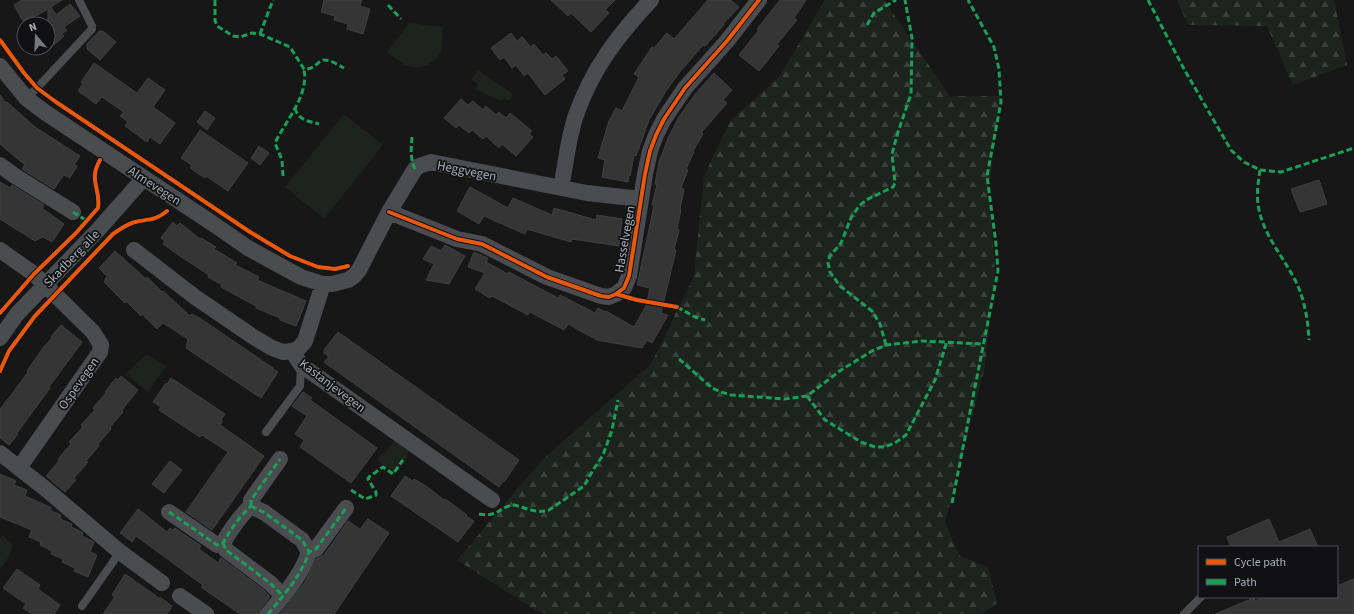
<svg xmlns="http://www.w3.org/2000/svg" width="1354" height="614" viewBox="0 0 1354 614" font-family="'Source Sans 3',sans-serif">
<defs>
<pattern id="forest-firs" width="22" height="20" patternUnits="userSpaceOnUse"><rect width="22" height="20" fill="#1d241e"/><path d="M5 1l3.5 6h-7zM16 11l3.5 6h-7z" fill="#3b413d"/></pattern>
</defs>
<rect width="100%" height="100%" fill="#171717"/>
<path fill="#1d241e" d="M 409,23 L 443,27 C 442,34 443,43 441,50 C 440,54 436,59 432,62 C 414,74 402,64 387,52 Z
M 478,70 L 512,93 L 513,96 L 510,100 L 507,100 L 504,98 L 502,101 L 475,90 L 478,84 L 471,80 Z
M 344,114 L 383,145 L 324,219 L 285,187 Z
M 147,354 L 166,366 L 148,392 L 126,374 Z
M 395,440 L 408,450 C 409,459 400,467 395,474 L 377,460 L 382,453 L 384,454 Z
M 2,535 L 13,545 L 7,560 L 0,569 L 0,538 Z"/>
<path fill="url(#forest-firs)" d="M 825,0 L 884,0 L 950,96 L 1000,96 L 989,191 L 995,271 L 985,367 L 945,522 L 960,556 L 988,567 L 997,603 L 981,614 L 546,614 L 535,610 L 457,560 L 542,460 L 651,364 L 694,276 L 704,176 L 731,120 L 779,77 Z
M 1177,0 L 1334,0 L 1347,65 L 1293,85 L 1267,26 L 1188,25 Z"/>
<path fill="#353536" stroke="#3f4043" d="M 22,0 L 62,0 L 51,7 L 56,15 L 70,4 L 80,16 L 64,27 L 67,30 L 62,34 L 64,36 L 48,50 L 48,9 L 32,18 L 31,16 L 23,21 L 14,5 Z
M 324,0 L 362,0 L 360,6 L 370,9 L 363,34 L 347,29 L 348,24 L 334,20 L 335,16 L 321,12 Z
M 551,0 L 615,0 L 605,10 L 609,13 L 591,32 L 571,13 L 568,16 Z
M 708,0 L 731,0 L 739,7 L 723,24 L 724,25 L 705,46 L 703,45 L 679,73 L 666,91 L 649,120 L 636,156 L 634,155 L 630,176 L 629,175 L 628,182 L 602,177 L 605,160 L 598,158 L 609,121 L 616,108 L 622,111 L 639,77 L 634,74 L 652,47 L 654,48 L 667,33 L 674,39 Z
M 780,0 L 806,0 L 794,18 L 797,20 L 777,44 L 779,46 L 759,71 L 739,55 L 759,30 L 757,29 Z
M 99,31 L 103,31 L 116,42 L 100,60 L 87,49 L 87,44 Z
M 511,33 L 517,41 L 522,37 L 531,47 L 534,44 L 543,55 L 546,53 L 552,59 L 556,56 L 568,71 L 562,75 L 565,79 L 545,95 L 528,73 L 524,76 L 516,65 L 512,68 L 504,57 L 500,60 L 491,48 Z
M 94,63 L 137,93 L 148,78 L 165,90 L 153,107 L 175,123 L 160,144 L 150,137 L 147,142 L 125,126 L 128,122 L 120,116 L 124,112 L 102,97 L 96,104 L 78,91 L 83,83 L 81,82 Z
M 714,73 L 732,90 L 723,100 L 727,103 L 701,133 L 703,134 L 693,151 L 694,152 L 686,169 L 688,170 L 681,188 L 684,189 L 680,209 L 681,210 L 677,229 L 679,230 L 674,250 L 676,250 L 661,313 L 668,315 L 652,343 L 647,340 L 642,348 L 597,340 L 568,324 L 564,330 L 530,312 L 528,315 L 492,296 L 490,298 L 475,289 L 485,273 L 468,267 L 474,252 L 488,258 L 486,262 L 508,274 L 509,272 L 558,298 L 560,295 L 595,313 L 598,308 L 605,312 L 606,311 L 634,327 L 646,306 L 650,288 L 637,285 L 650,225 L 654,205 L 652,205 L 657,184 L 655,184 L 659,162 L 668,138 L 679,117 L 696,93 Z
M 0,95 L 6,103 L 7,102 L 35,127 L 80,156 L 74,165 L 77,166 L 70,178 L 64,175 L 54,189 L 22,169 L 25,165 L 0,144 Z
M 461,99 L 468,105 L 473,101 L 483,110 L 486,106 L 496,115 L 499,112 L 506,118 L 510,113 L 532,131 L 529,134 L 533,137 L 516,156 L 502,144 L 499,148 L 486,136 L 483,139 L 472,130 L 469,133 L 459,125 L 456,128 L 444,118 Z
M 205,111 L 215,118 L 207,130 L 197,122 Z
M 200,130 L 248,163 L 228,191 L 206,176 L 205,178 L 190,168 L 192,165 L 181,158 Z
M 259,146 L 269,153 L 260,165 L 251,158 Z
M 1319,180 L 1327,204 L 1300,212 L 1291,189 Z
M 0,182 L 10,188 L 12,185 L 44,205 L 42,208 L 64,224 L 52,242 L 43,237 L 35,241 L 0,219 Z
M 470,187 L 508,208 L 513,198 L 552,215 L 554,208 L 596,220 L 597,215 L 622,219 L 619,246 L 572,239 L 571,242 L 527,229 L 525,234 L 484,216 L 479,224 L 457,211 Z
M 173,222 L 177,226 L 180,223 L 200,239 L 201,238 L 216,247 L 214,249 L 237,263 L 235,265 L 259,277 L 257,280 L 306,301 L 296,326 L 280,320 L 280,318 L 256,308 L 256,306 L 221,287 L 222,285 L 208,277 L 209,275 L 177,254 L 163,244 L 165,241 L 161,238 Z
M 445,245 L 465,256 L 449,284 L 426,280 L 434,264 L 423,259 L 431,246 L 441,251 Z
M 115,251 L 146,279 L 147,277 L 162,292 L 163,291 L 190,316 L 192,314 L 201,319 L 273,368 L 273,369 L 278,372 L 261,398 L 186,348 L 188,339 L 163,323 L 157,329 L 142,314 L 141,316 L 126,301 L 125,303 L 104,282 L 107,276 L 99,268 Z
M 61,325 L 82,342 L 49,387 L 50,388 L 17,433 L 18,434 L 9,445 L 0,438 L 0,409 L 12,394 L 28,372 L 27,371 L 43,348 L 52,338 L 51,337 Z
M 338,332 L 519,460 L 504,482 L 503,481 L 499,487 L 324,362 L 329,357 L 324,353 L 324,350 Z
M 121,376 L 138,390 L 122,410 L 123,412 L 110,427 L 111,429 L 98,444 L 99,446 L 86,461 L 88,462 L 74,478 L 76,480 L 65,492 L 46,476 L 59,461 L 58,459 L 71,444 L 69,442 L 83,427 L 81,425 L 95,410 L 93,408 L 106,393 L 105,392 L 116,378 L 118,380 Z
M 171,378 L 225,414 L 221,420 L 222,421 L 220,425 L 264,456 L 212,530 L 186,512 L 228,452 L 202,435 L 200,437 L 159,410 L 161,407 L 153,402 L 166,383 L 167,384 Z
M 303,392 L 312,398 L 310,400 L 377,448 L 351,483 L 300,447 L 304,440 L 295,434 L 307,416 L 292,406 Z
M 170,461 L 182,470 L 164,493 L 152,484 Z
M 0,474 L 16,481 L 14,485 L 27,490 L 25,496 L 52,508 L 49,510 L 61,515 L 60,519 L 72,524 L 71,527 L 82,532 L 83,533 L 82,536 L 94,542 L 90,552 L 97,555 L 88,577 L 74,571 L 75,568 L 62,562 L 63,559 L 51,554 L 52,551 L 40,545 L 41,542 L 29,537 L 32,530 L 0,517 Z
M 405,476 L 413,481 L 414,479 L 426,486 L 444,500 L 445,499 L 467,515 L 466,516 L 474,521 L 458,542 L 391,496 Z
M 138,509 L 167,532 L 170,528 L 173,530 L 175,528 L 201,546 L 199,549 L 218,563 L 221,558 L 264,590 L 270,597 L 261,608 L 259,614 L 240,614 L 201,587 L 203,585 L 136,536 L 132,542 L 120,533 Z
M 368,519 L 389,533 L 334,614 L 280,614 L 305,582 L 316,559 L 324,555 L 348,521 L 360,529 Z
M 1269,519 L 1279,542 L 1310,529 L 1318,547 L 1231,547 L 1227,537 Z
M 17,569 L 40,585 L 38,589 L 60,605 L 54,614 L 32,614 L 23,608 L 26,604 L 3,588 Z
M 125,574 L 159,598 L 161,598 L 172,606 L 167,614 L 103,614 L 115,597 L 112,595 Z
M 1354,579 L 1354,614 L 1215,614 L 1254,598 L 1255,601 L 1265,597 L 1337,597 L 1337,586 Z"/>
<g fill="none" stroke-linecap="round" stroke-linejoin="round">
<path stroke="#4b4c50" stroke-width="8" d="M 26,98 L 37,88 L 92,29 L 92,26 L 79,0
M 266,432 L 300,386 L 301,365
M 82,606 L 120,552
M 1184,614 L 1201,597"/>
<path stroke="#4b4c50" stroke-width="16" d="M 0,66 L 26,98 L 46,113 L 144,178 L 212,223 L 248,248 L 301,277 L 323,284
M 0,165 L 15,176 L 73,212
M 561,188 C 566,163 568,138 576,115 C 592,69 618,35 651,0
M 389,212 L 457,239 L 482,244 L 547,277 L 601,296 L 609,297 L 616,294 L 624,288 L 629,276 L 645,174 L 650,151 L 656,135 L 664,119 L 685,88 L 727,41 L 759,0
M 0,250 L 34,274 L 93,332 L 101,345 L 100,352 L 19,468
M 134,250 L 195,297 L 252,336 L 272,348 L 283,352 L 292,351 L 301,365 L 492,500
M 0,338 L 17,314 L 97,231 L 144,178
M 292,351 L 299,348 L 305,341 L 323,284 L 332,284 L 348,280 L 354,276 L 359,270 L 389,212 L 415,169 L 419,166 L 431,162 L 587,193 L 641,199
M 0,453 L 47,490 L 120,552 L 162,583
M 251,506 L 265,513 L 302,540 L 309,552
M 251,506 L 251,500 L 280,459
M 169,512 L 217,545 L 223,543 C 231,529 239,517 251,506
M 223,543 L 226,550 L 270,583 L 283,596
M 180,596 L 206,614
M 268,614 C 284,595 301,576 309,552 L 316,549 L 346,508"/>
<path stroke="#1a9f57" stroke-width="3" stroke-dasharray="6 3" stroke-linecap="butt" d="M 215,0 L 215,21 L 217,26 L 233,36 L 240,37 L 252,33 L 260,34 L 290,47 L 304,69 C 316,70 318,59 325,60 C 331,60 338,65 344,68
M 1148,0 L 1184,69 L 1231,150 L 1244,162 L 1260,170 L 1281,172 L 1354,148
M 388,5 L 401,19
M 867,25 L 874,13 L 896,0
M 260,34 L 273,0
M 295,108 C 298,120 308,121 319,124
M 412,137 C 411,149 410,158 415,169
M 1260,170 C 1258,183 1256,197 1259,210 C 1265,238 1286,260 1298,286 C 1305,303 1308,321 1309,340
M 283,176 L 282,160 L 275,143 C 286,120 309,96 304,69
M 73,212 L 87,221
M 677,307 L 695,317 L 705,320
M 886,345 L 880,324 L 872,311 L 840,286 L 830,272 L 828,263 L 830,256 L 841,243 L 851,218 L 859,206 L 866,200 L 893,187 L 895,183 L 892,154 L 898,132 L 911,94 L 912,38 L 905,0
M 679,359 L 712,388 L 721,392 L 731,395 L 785,399 L 807,396 L 841,370 L 872,351 L 886,345 L 922,341 L 983,344
M 807,396 L 825,420 L 861,442 L 875,447 L 884,447 L 895,443 L 906,435 L 935,380 L 947,341
M 351,490 L 365,499 L 376,495 L 376,492 L 368,479 L 369,477 L 383,467 L 393,474 L 403,460
M 952,503 L 998,271 L 996,244 L 987,176 L 1001,102 L 999,69 L 994,47 L 968,0
M 251,506 L 265,513 L 302,540 L 309,552
M 251,506 L 251,500 L 280,459
M 169,512 L 217,545 L 223,543 C 231,529 239,517 251,506
M 479,514 C 498,518 500,506 514,505 C 526,508 537,514 549,510 L 584,486 L 593,470 L 603,455 L 612,430 L 618,400
M 223,543 L 226,550 L 270,583 L 283,596
M 268,614 C 284,595 301,576 309,552 L 316,549 L 346,508"/>
<g stroke="#111113" stroke-width="6">
<path id="cycleway" d="M 0,40 L 24,73 L 37,88 L 56,102 L 250,232 L 290,256 L 318,267 L 335,269 L 348,266
M 389,212 L 457,239 L 482,244 L 547,277 L 601,296 L 609,297 L 616,294 L 624,288 L 629,276 L 645,174 L 650,151 L 656,135 L 664,119 L 685,88 L 727,41 L 759,0
M 616,294 L 637,300 L 677,307
M 0,313 L 34,274 L 76,233 L 98,208 C 101,188 88,181 100,160
M 0,371 L 9,351 L 35,316 L 113,234 C 120,229 127,224 135,222 C 151,218 153,222 167,211"/>
</g>
<use href="#cycleway" stroke="#e8590c" stroke-width="4"/>
</g>
<g text-anchor="middle" stroke-width="3.5" stroke-linejoin="round" paint-order="stroke">
<g font-size="13" fill="#a8adb8" stroke="#111113">
<text transform="translate(467 170) rotate(11)" y="5">Heggvegen</text>
<text transform="translate(155 185) rotate(33)" y="5">Almevegen</text>
<text transform="translate(624 239) rotate(-80)" y="5">Hasselvegen</text>
<text transform="translate(71 258) rotate(-46)" y="5">Skadberg alle</text>
<text transform="translate(78 383) rotate(-55)" y="5">Ospevegen</text>
<text transform="translate(333 385) rotate(37)" y="5">Kastanjevegen</text>
</g>
</g>
<rect x="1198" y="546" width="140" height="52" fill="#111113" stroke="#4d4f55"/>
<rect x="1206" y="559" width="20" height="6" fill="#e8590c" stroke="#4d4f55"/>
<text x="1234" y="566" font-size="12" fill="#a8adb8">Cycle path</text>
<rect x="1206" y="579" width="20" height="6" fill="#1a9f57" stroke="#4d4f55"/>
<text x="1234" y="586" font-size="12" fill="#a8adb8">Path</text>
<g transform="translate(36 36) rotate(341)"><circle r="19" fill="#111113" stroke="#4d4f55"/>
<path d="M0-3L7 15L0 10L-7 15Z" fill="#757880"/>
<text y="-6" font-size="11" font-weight="bold" text-anchor="middle" fill="#a8adb8">N</text>
</g>
</svg>
